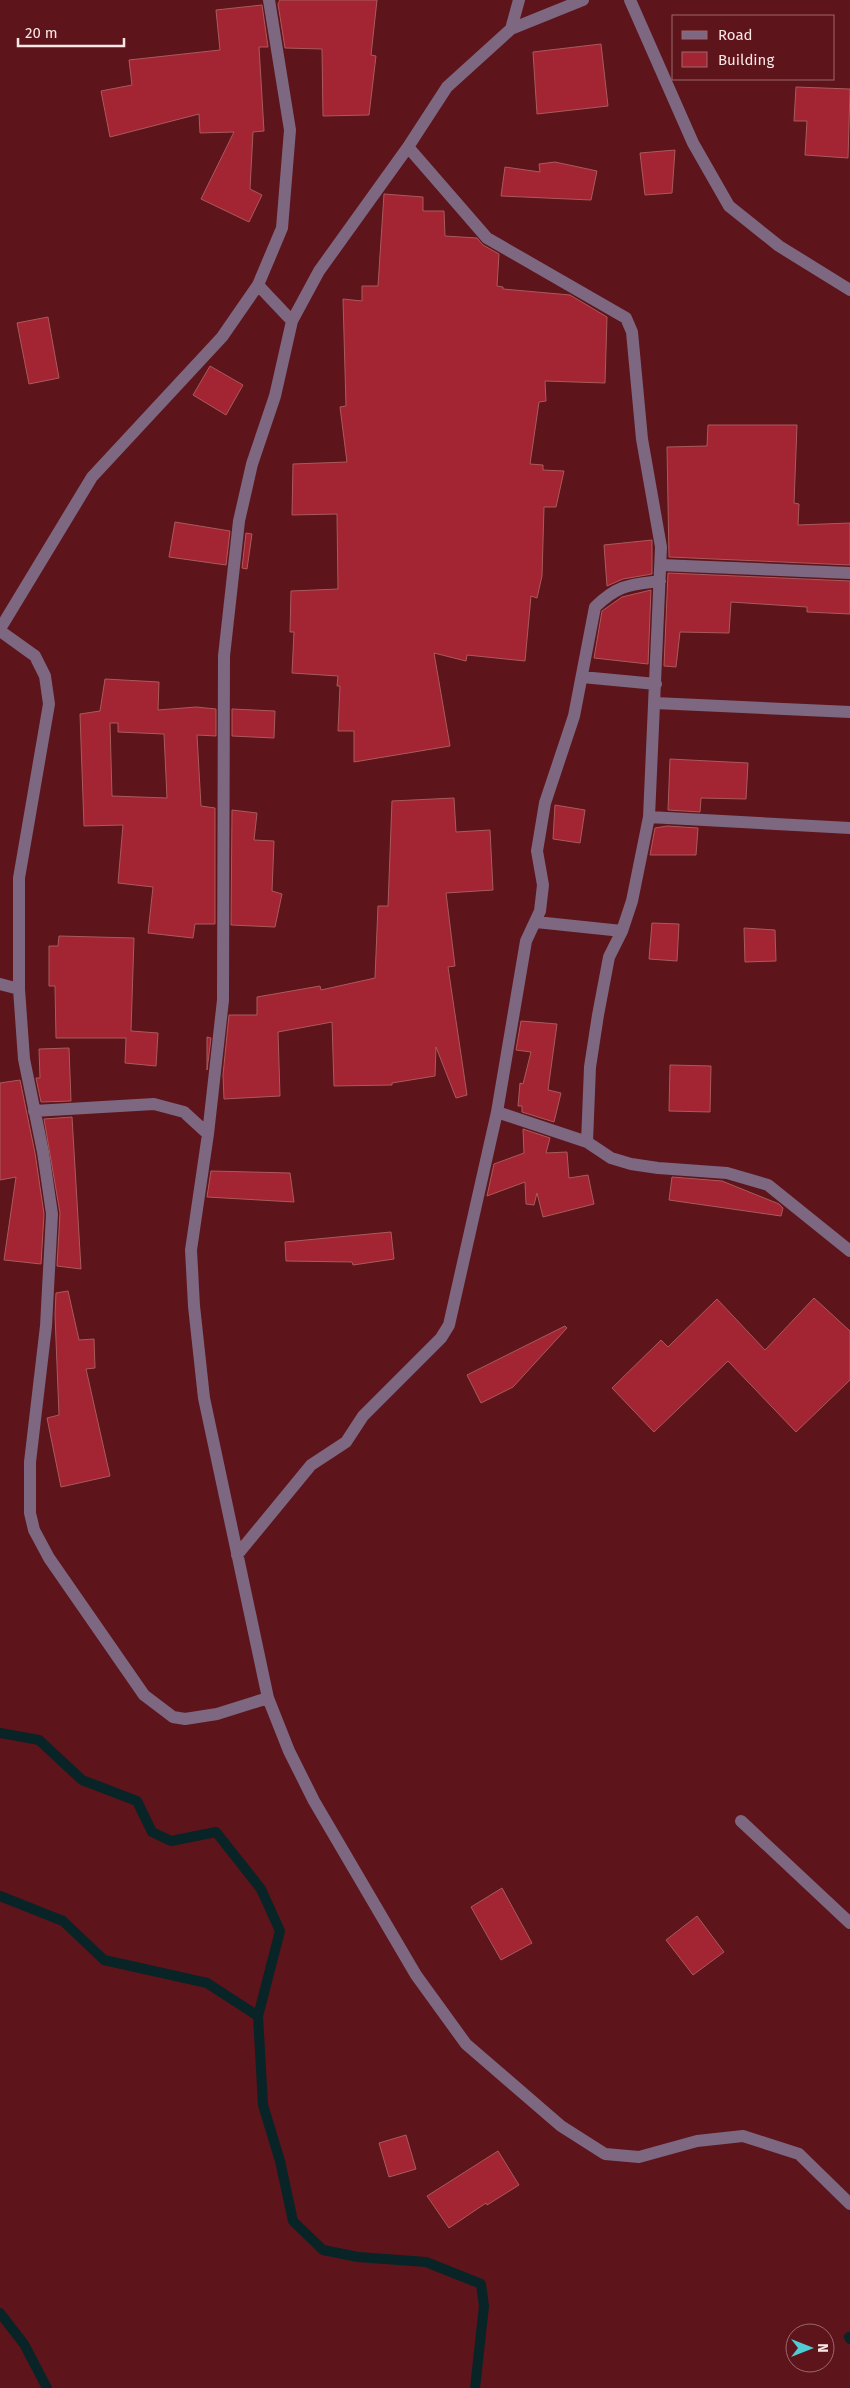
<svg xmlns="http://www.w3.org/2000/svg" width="850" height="2388" viewBox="0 0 850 2388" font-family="'Fira Sans',sans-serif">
<rect width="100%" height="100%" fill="#5d141b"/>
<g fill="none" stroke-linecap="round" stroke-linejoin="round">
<path stroke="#092426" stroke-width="10" d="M 0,1733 L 39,1740 L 82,1780 L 137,1801 L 152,1832 L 171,1841 L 216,1832 L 261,1889 L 280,1931 L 258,2016 L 263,2105 L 280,2161 L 293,2221 L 323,2250 L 358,2257 L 426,2262 L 481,2284 L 484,2306 L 475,2388
M 0,1896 L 63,1921 L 104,1960 L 207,1983 L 258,2016
M 0,2313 L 24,2344 L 47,2388
M 849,2337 L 850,2339"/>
</g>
<path fill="#a32432" stroke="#aa5a5b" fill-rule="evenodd" d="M 280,0 L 377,0 L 371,55 L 376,56 L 369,115 L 323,116 L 322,49 L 285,48 L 278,4 Z
M 262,5 L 268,47 L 259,47 L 264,131 L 253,132 L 250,189 L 262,195 L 249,222 L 201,199 L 234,132 L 200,133 L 199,114 L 110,137 L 101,91 L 132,85 L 129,60 L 220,50 L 216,10 Z
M 601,44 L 608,106 L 537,114 L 533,52 Z
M 796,87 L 850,89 L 848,158 L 805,155 L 807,121 L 794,121 Z
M 675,150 L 672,193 L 645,195 L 640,153 Z
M 555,162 L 597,171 L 591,200 L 501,196 L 505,167 L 540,172 L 539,164 Z
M 384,194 L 423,197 L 423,211 L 444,211 L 445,236 L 477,238 L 483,245 L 499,254 L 497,286 L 503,287 L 503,289 L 570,295 L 607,317 L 605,383 L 545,381 L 546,401 L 539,402 L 530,464 L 543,465 L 543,470 L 564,471 L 556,507 L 544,507 L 542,576 L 537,598 L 531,596 L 525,661 L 467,655 L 466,661 L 434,653 L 450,746 L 354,762 L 354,731 L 338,731 L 340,686 L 337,686 L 338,676 L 292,673 L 294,632 L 290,632 L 291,591 L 338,589 L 337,514 L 292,515 L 293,464 L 347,462 L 340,407 L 346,406 L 343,299 L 362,301 L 362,286 L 378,286 Z
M 48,317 L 59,378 L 29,384 L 17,323 Z
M 210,366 L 243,385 L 226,415 L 193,395 Z
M 708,425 L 797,425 L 794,503 L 799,504 L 798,525 L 850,523 L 850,565 L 669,557 L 667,447 L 707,446 Z
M 175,522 L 230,531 L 226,565 L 169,557 Z
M 246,533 L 252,534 L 247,569 L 242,568 Z
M 652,540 L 652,574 L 623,579 L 607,586 L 604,545 Z
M 668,573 L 850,581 L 850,614 L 807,612 L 807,607 L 731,602 L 729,633 L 680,632 L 676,667 L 664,666 Z
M 651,590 L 648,664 L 594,658 L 602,611 L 622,597 Z
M 105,679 L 159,682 L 158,710 L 196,707 L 216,709 L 216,736 L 197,735 L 201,806 L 215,808 L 215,924 L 195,924 L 193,938 L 148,933 L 153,887 L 118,883 L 123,825 L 84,826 L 80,714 L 100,711 ZM 110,723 L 118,723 L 118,732 L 164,734 L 167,798 L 112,796 Z
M 232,709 L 275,711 L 274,738 L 232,736 Z
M 670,759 L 748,763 L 746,799 L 701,798 L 700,812 L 668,810 Z
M 454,798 L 456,832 L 490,830 L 493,890 L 446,893 L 455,966 L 448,967 L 467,1095 L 456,1098 L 436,1047 L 435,1076 L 392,1083 L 392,1085 L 334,1086 L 332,1022 L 278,1032 L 280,1096 L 224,1099 L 223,1075 L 229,1015 L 257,1015 L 257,997 L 320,986 L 321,990 L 375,978 L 378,906 L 388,906 L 392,801 Z
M 555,805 L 585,810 L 580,843 L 553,839 Z
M 232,810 L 257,813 L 254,840 L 274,841 L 272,891 L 282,894 L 275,927 L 231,925 Z
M 667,826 L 698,828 L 696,855 L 650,855 L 655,828 Z
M 652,923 L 679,924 L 677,961 L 649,959 Z
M 744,928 L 775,930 L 776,961 L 745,962 Z
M 59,936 L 134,938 L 131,1031 L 158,1033 L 156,1066 L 125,1063 L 126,1038 L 56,1038 L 55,986 L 49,986 L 49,946 L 58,946 Z
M 521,1021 L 557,1024 L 548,1090 L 561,1093 L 554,1122 L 522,1112 L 522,1106 L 518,1106 L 520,1083 L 523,1084 L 531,1052 L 516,1050 Z
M 207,1037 L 211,1038 L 207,1070 Z
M 69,1048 L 71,1101 L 41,1102 L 36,1078 L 40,1078 L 39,1049 Z
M 670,1065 L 711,1066 L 710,1112 L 669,1111 Z
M 20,1080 L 35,1153 L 44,1214 L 41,1264 L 4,1260 L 16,1177 L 0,1180 L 0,1083 Z
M 72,1117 L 81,1269 L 57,1266 L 60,1213 L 44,1119 Z
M 523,1129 L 550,1138 L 546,1153 L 567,1152 L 569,1178 L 588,1175 L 594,1204 L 543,1217 L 537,1193 L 534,1205 L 526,1204 L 525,1182 L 487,1196 L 494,1164 L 524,1153 Z
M 211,1171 L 290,1173 L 294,1202 L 207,1197 Z
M 672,1177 L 722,1181 L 779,1204 L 783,1208 L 781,1216 L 669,1200 Z
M 391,1232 L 394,1259 L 353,1265 L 352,1262 L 286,1261 L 285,1242 Z
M 68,1291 L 79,1340 L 94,1339 L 95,1368 L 86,1369 L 110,1476 L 61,1487 L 47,1418 L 59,1415 L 55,1315 L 56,1293 Z
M 814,1298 L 850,1331 L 850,1380 L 796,1432 L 728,1361 L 654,1432 L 612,1388 L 661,1340 L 668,1347 L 717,1299 L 765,1350 Z
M 565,1326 L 567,1328 L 513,1387 L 481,1403 L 467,1375 Z
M 502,1888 L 532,1943 L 501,1960 L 471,1907 Z
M 697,1916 L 724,1952 L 693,1975 L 666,1940 Z
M 406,2135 L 416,2169 L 389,2177 L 379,2143 Z
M 498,2151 L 519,2185 L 487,2205 L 486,2203 L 449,2228 L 427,2196 Z"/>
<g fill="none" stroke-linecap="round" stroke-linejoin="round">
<path stroke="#7d6781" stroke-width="12" d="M 519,0 L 511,29 L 447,87 L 408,147 L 319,271 L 292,321 L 275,396 L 252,464 L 239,521 L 224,656 L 223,1000 L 208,1134 L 191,1250 L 194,1306 L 204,1398 L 268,1698 L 289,1751 L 314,1801 L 416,1975 L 466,2044 L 561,2126 L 605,2154 L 639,2157 L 697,2141 L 743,2136 L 799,2154 L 850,2204
M 630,0 L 693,143 L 729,206 L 779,246 L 850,290
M 511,29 L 583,0
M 408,147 L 487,238 L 626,318 L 632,332 L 642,439 L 661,547 L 649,817
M 258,285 L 292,321
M 661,565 L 850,573
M 0,629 L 92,477 L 222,337 L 258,285 L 282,228 L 290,130 L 269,0
M 0,631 L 35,656 L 45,676 L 49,704 L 19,878 L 19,989
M 582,677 L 656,684
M 655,703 L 850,712
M 536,922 L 622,931
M 0,984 L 19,989 L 24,1059 L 43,1152 L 52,1214 L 46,1326 L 30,1462 L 30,1513 L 34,1530 L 49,1558 L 144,1695 L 173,1717 L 185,1719 L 217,1714 L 268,1698
M 34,1111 L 154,1104 L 184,1112 L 208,1134
M 497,1112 L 526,941 L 540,911 L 543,885 L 537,851 L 545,803 L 574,716 L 595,607 C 619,584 630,585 660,581
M 587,1142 L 590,1067 L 598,1015 L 609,957 L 622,931 L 632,901 L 649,817 L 850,828
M 237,1555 L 311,1465 L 346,1442 L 363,1416 L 441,1338 L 449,1325 L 497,1112 L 587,1142 L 611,1158 L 631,1164 L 658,1168 L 727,1173 L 768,1185 L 850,1251
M 741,1821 L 850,1923"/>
</g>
<rect x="672" y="15" width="162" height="65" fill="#5d141b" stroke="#9b686c"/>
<rect x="682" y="31" width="25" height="8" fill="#7d6781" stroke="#9b686c"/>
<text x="718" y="40" font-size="15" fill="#f9e6e5">Road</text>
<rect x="682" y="52" width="25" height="15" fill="#a32432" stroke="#9b686c"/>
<text x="718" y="65" font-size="15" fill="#f9e6e5">Building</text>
<g transform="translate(810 2348) rotate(90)"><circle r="24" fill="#5d141b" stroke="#9b686c"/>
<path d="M0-4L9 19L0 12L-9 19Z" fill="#51ccd3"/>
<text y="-8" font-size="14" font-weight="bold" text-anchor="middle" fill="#f9e6e5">N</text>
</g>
<path d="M18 38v8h106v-8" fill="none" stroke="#f9e6e5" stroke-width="2.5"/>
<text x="25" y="38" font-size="15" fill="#f9e6e5" stroke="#5d141b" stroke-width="4" paint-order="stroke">20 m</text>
</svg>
